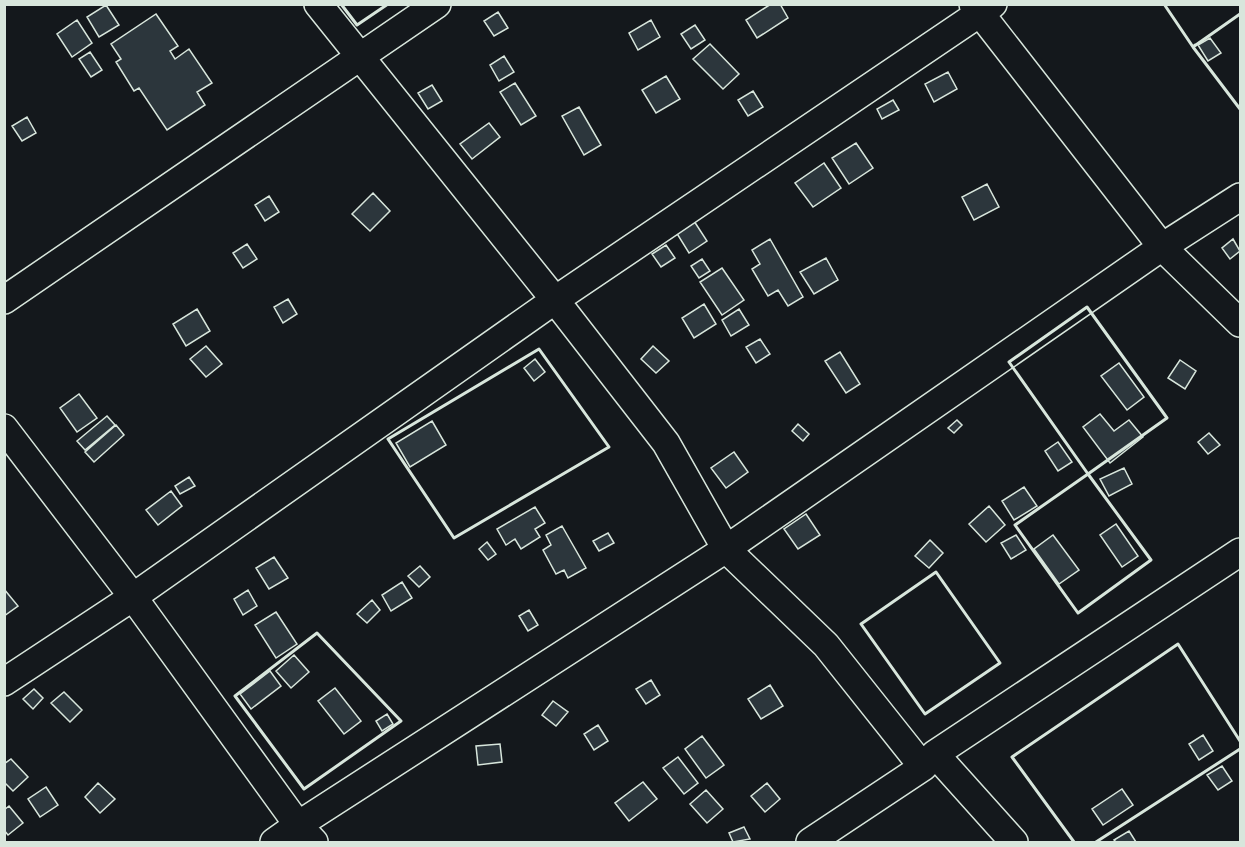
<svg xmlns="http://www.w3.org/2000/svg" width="1245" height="847" viewBox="0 0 1245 847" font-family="Montserrat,sans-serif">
<rect width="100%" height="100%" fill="#14181c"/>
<path fill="#2c363c" stroke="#d8e6dc" stroke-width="1.5" d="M 771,4 L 780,4 L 788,18 L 757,38 L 746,20 Z
M 106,5 L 119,25 L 99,37 L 87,17 Z
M 498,12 L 508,28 L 494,36 L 484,21 Z
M 156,14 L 178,46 L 170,51 L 175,59 L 189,49 L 212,83 L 197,92 L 205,105 L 167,130 L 139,88 L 134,91 L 116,62 L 121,59 L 111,44 Z
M 77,20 L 92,43 L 72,57 L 57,34 Z
M 651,20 L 660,37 L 638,50 L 629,33 Z
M 695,25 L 705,40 L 691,49 L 681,34 Z
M 1210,38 L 1221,53 L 1208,61 L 1198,45 Z
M 710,44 L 739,74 L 723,89 L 693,59 Z
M 90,52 L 102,70 L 91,77 L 79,59 Z
M 504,56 L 514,72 L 499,81 L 490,65 Z
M 948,72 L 957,89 L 934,102 L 925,84 Z
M 666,76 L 680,99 L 656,113 L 642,90 Z
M 515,83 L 536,116 L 521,125 L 500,92 Z
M 432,85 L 442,101 L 428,109 L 418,93 Z
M 753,91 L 763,107 L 748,116 L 738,100 Z
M 893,100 L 899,110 L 882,119 L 877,109 Z
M 579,107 L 601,145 L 584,155 L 562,116 Z
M 27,117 L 36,133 L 22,141 L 12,126 Z
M 489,123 L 500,137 L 472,159 L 460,144 Z
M 856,143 L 873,168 L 849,184 L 832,158 Z
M 824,163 L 841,188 L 813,207 L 795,183 Z
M 987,184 L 999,207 L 974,220 L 962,197 Z
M 373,193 L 390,211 L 370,231 L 352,214 Z
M 269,196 L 279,212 L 265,221 L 255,205 Z
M 694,221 L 707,241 L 689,253 L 676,232 Z
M 770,239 L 803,297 L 788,306 L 778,290 L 768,296 L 752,269 L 760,264 L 752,250 Z
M 1233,239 L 1240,251 L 1230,259 L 1222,248 Z
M 247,244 L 257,259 L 243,268 L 233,253 Z
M 666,245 L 675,258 L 661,267 L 652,254 Z
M 826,258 L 838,280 L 814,294 L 800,272 Z
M 702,259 L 710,271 L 699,278 L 691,266 Z
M 722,268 L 744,300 L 722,315 L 700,282 Z
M 288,299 L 297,314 L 283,323 L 274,307 Z
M 704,304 L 716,324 L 694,338 L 682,318 Z
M 197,309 L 210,331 L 186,346 L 173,324 Z
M 739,309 L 749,325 L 731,336 L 722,320 Z
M 760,339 L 770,354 L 756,363 L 746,347 Z
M 206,346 L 222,364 L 206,377 L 190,359 Z
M 653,346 L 669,361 L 656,373 L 641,359 Z
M 840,352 L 860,384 L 846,393 L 825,361 Z
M 535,359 L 545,372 L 534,381 L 524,368 Z
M 1180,360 L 1196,371 L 1185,389 L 1168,378 Z
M 1119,363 L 1144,397 L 1127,410 L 1101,376 Z
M 79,394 L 97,418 L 77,432 L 60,408 Z
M 1100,414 L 1114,431 L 1129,420 L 1143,437 L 1110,463 L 1083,427 Z
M 107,416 L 115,425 L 85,450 L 77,441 Z
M 957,420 L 962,425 L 954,433 L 948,428 Z
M 432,421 L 446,445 L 410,467 L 396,443 Z
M 798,424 L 809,434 L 803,441 L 792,431 Z
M 116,425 L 124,435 L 94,462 L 85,452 Z
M 1209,433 L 1220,445 L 1208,454 L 1198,442 Z
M 1058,442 L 1072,462 L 1058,471 L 1045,451 Z
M 734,452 L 748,472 L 726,488 L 711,468 Z
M 1124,468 L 1132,484 L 1109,496 L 1100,479 Z
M 189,477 L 195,486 L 180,494 L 175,486 Z
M 1024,487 L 1037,506 L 1014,520 L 1002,501 Z
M 171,491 L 182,506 L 158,525 L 146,510 Z
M 989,506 L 1005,525 L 986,542 L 969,524 Z
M 535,507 L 545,523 L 535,529 L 540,537 L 521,549 L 515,539 L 506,545 L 497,529 Z
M 806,514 L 820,535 L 798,549 L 784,529 Z
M 1116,524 L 1138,556 L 1122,567 L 1100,535 Z
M 562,526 L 586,568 L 568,578 L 564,570 L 556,574 L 543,550 L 551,545 L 546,535 Z
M 608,533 L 614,543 L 599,551 L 593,541 Z
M 1016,535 L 1026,550 L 1011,559 L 1001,543 Z
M 1053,535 L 1079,570 L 1059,584 L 1034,549 Z
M 930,540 L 943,553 L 929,568 L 915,556 Z
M 487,542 L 496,554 L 488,560 L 479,549 Z
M 274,557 L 288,578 L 269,589 L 256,568 Z
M 420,566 L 430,577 L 419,587 L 408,576 Z
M 402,582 L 412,598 L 391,611 L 382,595 Z
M 4,589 L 18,606 L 4,616 Z
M 248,590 L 257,606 L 243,615 L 234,599 Z
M 372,600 L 380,610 L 367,623 L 357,614 Z
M 529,610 L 538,625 L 528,631 L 519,616 Z
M 276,612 L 297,644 L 276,658 L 255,625 Z
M 294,655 L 309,672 L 291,688 L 276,671 Z
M 270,671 L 281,686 L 251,709 L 240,694 Z
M 651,680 L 660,695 L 646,704 L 636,689 Z
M 770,685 L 783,706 L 761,719 L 748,699 Z
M 335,688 L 361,721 L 344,734 L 318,701 Z
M 34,689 L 43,698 L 33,709 L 23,699 Z
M 64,692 L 82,710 L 70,722 L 51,703 Z
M 553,701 L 568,712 L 556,726 L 542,715 Z
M 387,714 L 393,724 L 382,731 L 376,721 Z
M 598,725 L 608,741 L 594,750 L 584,734 Z
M 1203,735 L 1213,751 L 1199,760 L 1189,744 Z
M 702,736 L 724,765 L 706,778 L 685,749 Z
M 500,744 L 502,762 L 478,765 L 476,746 Z
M 678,757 L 698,783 L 684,794 L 663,768 Z
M 11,759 L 28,777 L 13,791 L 4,782 L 4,764 Z
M 1222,766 L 1232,781 L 1218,790 L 1207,775 Z
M 643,782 L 657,799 L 629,821 L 615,803 Z
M 98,783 L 115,799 L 100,813 L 85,797 Z
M 767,783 L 780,799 L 765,812 L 751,796 Z
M 46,787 L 58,805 L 40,817 L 28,799 Z
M 1122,789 L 1133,805 L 1103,825 L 1092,809 Z
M 706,790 L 723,809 L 707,823 L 690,804 Z
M 9,806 L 23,823 L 8,835 L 4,830 L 4,810 Z
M 744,827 L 750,839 L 733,842 L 729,833 Z
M 1129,831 L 1136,842 L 1116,842 L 1114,840 Z"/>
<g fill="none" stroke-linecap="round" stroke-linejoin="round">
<g stroke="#d8e6dc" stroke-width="30">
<path id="minor" d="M 318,4 L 555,300 L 666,443 L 726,549 L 826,645 L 923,767
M 973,4 L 1162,247 L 1240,323
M 4,300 L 437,4
M 4,428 L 133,597 L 298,825 L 314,842
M 4,682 L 133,597 L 555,300 L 993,4
M 935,754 L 1014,842
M 274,842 L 298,825 L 726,549 L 1162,247 L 1240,197
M 810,842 L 923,767 L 935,754 L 1240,552"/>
</g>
<use href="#minor" stroke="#14181c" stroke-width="27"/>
<path stroke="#d8e6dc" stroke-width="3" d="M 341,4 L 357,25 L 388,4
M 1164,4 L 1193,47 L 1195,45
M 1240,14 L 1193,47 L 1240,109
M 1087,307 L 1167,418 L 1088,474 L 1009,362 Z
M 539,349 L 609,447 L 454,538 L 388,439 Z
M 1088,474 L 1151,560 L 1078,613 L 1015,525 Z
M 936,572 L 1000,663 L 925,714 L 861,624 Z
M 317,633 L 401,721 L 304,789 L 235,696 Z
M 1074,842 L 1012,757 L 1178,644 L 1240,741
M 1096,842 L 1240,749"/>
</g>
<rect width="1245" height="847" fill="none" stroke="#d8e6dc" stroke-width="12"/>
</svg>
